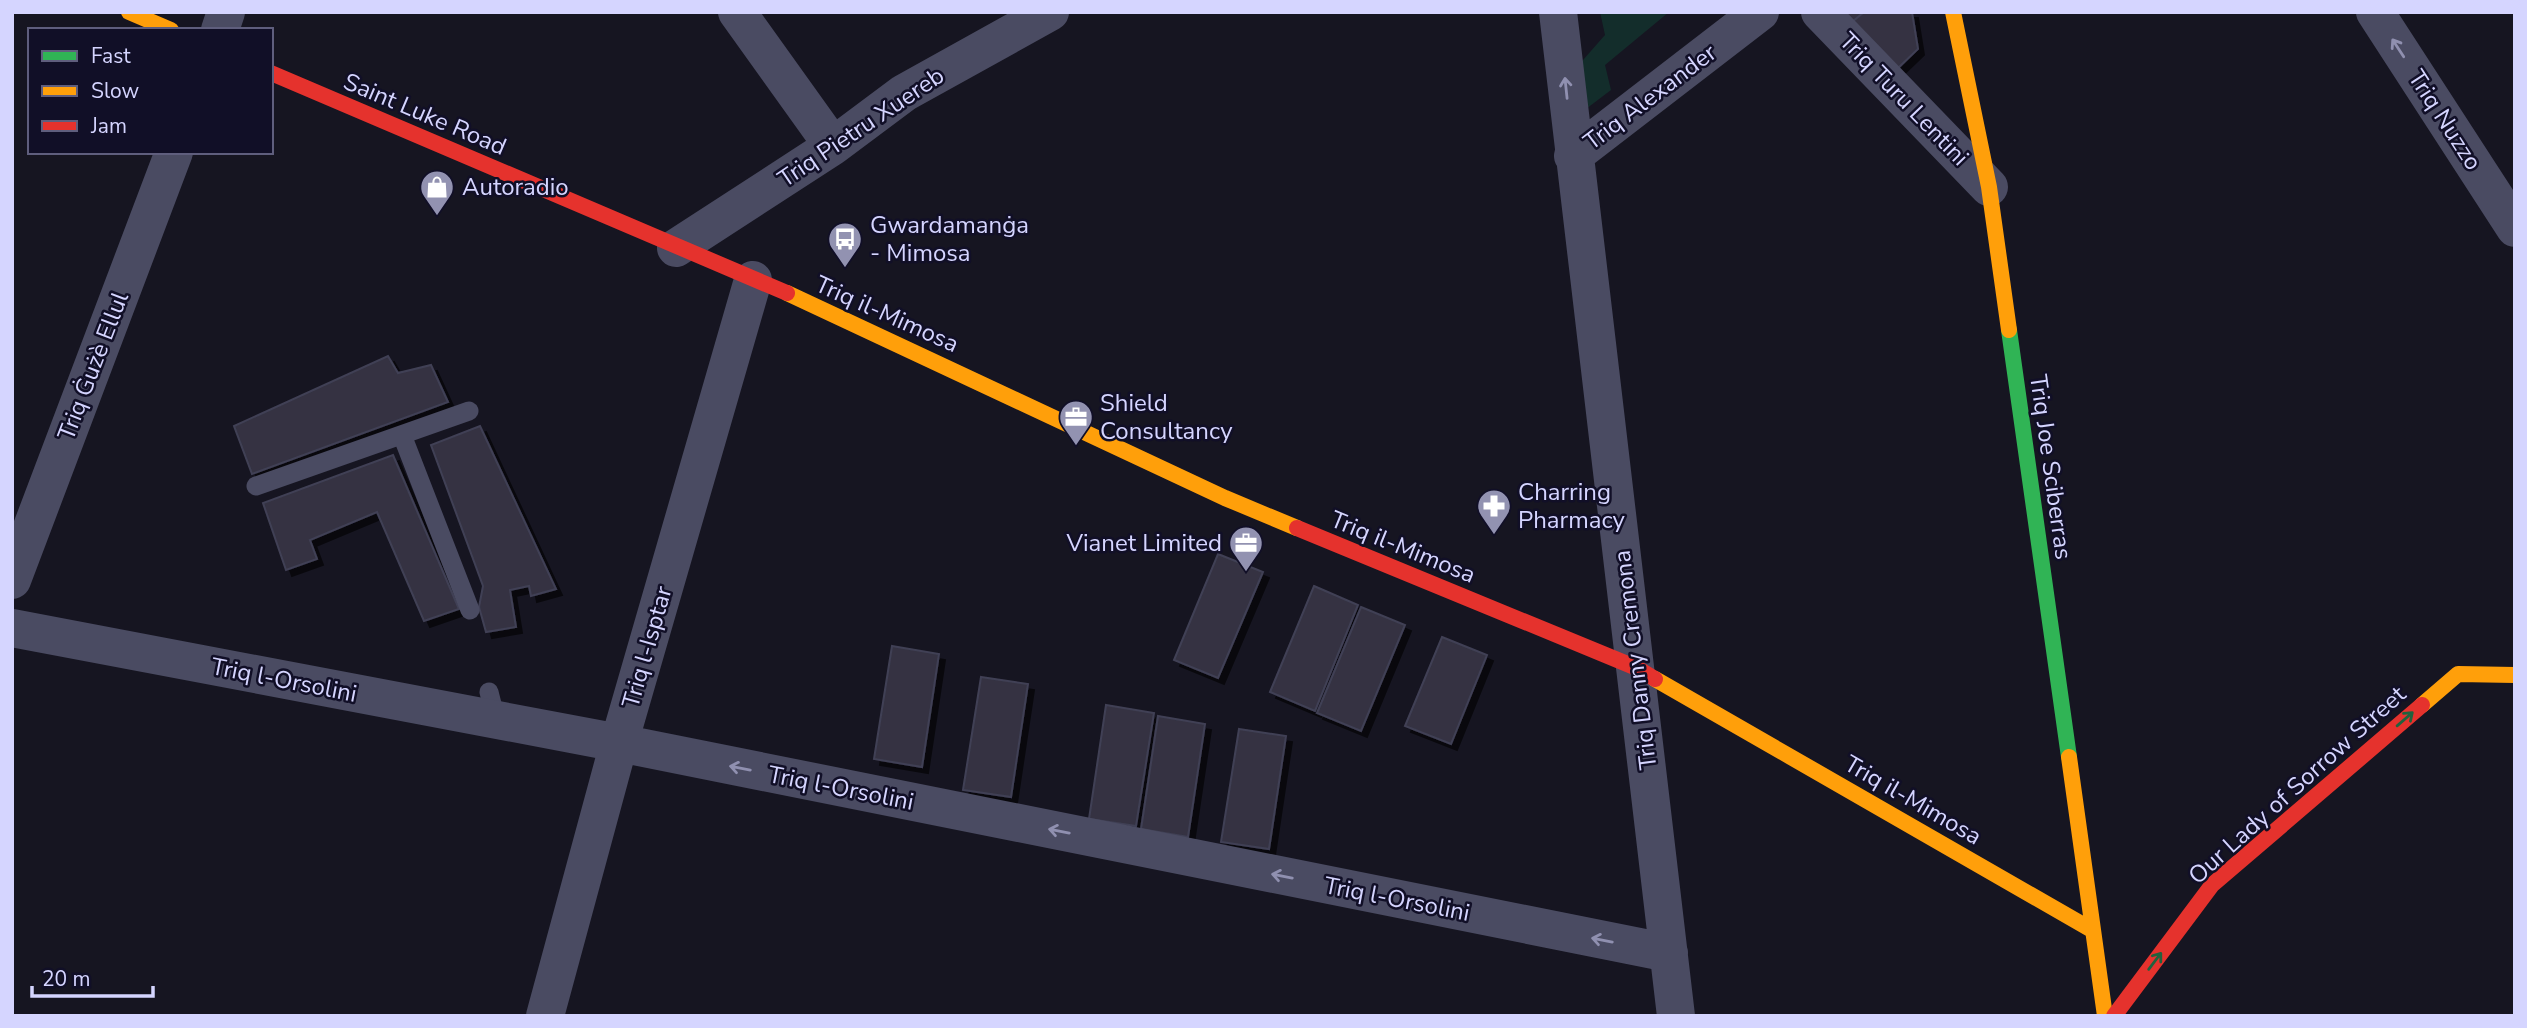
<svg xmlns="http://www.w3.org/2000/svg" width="2527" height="1028" viewBox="0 0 2527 1028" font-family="'Nunito Sans',sans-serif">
<defs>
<filter id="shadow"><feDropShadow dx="6" dy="6" stdDeviation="0" flood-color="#0009"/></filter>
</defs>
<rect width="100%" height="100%" fill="#161521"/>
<path fill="#132d2b" d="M 1600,12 L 1669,12 L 1605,65 L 1611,90 L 1582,112 L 1576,68 L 1605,35 Z"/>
<path fill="#343343" stroke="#414055" stroke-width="2" filter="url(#shadow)" d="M 1843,12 L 1864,12 L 1852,22 Z
M 1864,12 L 1912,12 L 1918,49 L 1896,70 L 1852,22 Z
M 388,356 L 398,373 L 431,365 L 448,402 L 252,474 L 234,426 Z
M 480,426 L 556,589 L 531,596 L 529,586 L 510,590 L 516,627 L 486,632 L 479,607 L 483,586 L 431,445 Z
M 393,455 L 459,609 L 424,621 L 377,512 L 310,540 L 317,559 L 286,570 L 263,503 Z
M 1218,554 L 1263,572 L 1218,678 L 1174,660 Z
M 1314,586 L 1358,605 L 1315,711 L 1270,692 Z
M 1361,607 L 1405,625 L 1361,731 L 1317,713 Z
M 1442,637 L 1487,655 L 1451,744 L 1405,726 Z
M 892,646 L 939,654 L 922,767 L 874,759 Z
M 981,677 L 1028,684 L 1011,797 L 963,790 Z
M 1106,705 L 1154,713 L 1136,826 L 1089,819 Z
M 1158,716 L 1205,724 L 1188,837 L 1141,829 Z
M 1239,729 L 1286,736 L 1269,849 L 1221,842 Z"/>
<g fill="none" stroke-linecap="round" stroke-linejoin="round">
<path stroke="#4a4b62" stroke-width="19" d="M 402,435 L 470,610
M 256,486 L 469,411
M 489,692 L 496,720"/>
<path stroke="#4a4b62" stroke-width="38" d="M 737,12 L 833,146
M 1558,12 L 1676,1016
M 1820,12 L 1989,187
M 2375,12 L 2515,228
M 220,30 L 226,12
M 1573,156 L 1760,12
M 676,248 L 833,146 L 904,93 L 1050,12
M 12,580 L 174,152
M 12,628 L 619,743 L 1669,953
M 545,1016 L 619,743 L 753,280"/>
<path stroke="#30b455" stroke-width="16" d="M 2009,330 L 2069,757"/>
<path stroke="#ff9f0a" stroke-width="16" d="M 129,12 L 171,30
M 1953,12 L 1989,187 L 2009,330
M 787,293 L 1225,498 L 1297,528
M 1655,679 L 2092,930
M 2422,705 L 2458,674 L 2515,675
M 2069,757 L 2105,1016"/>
<path stroke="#e5322d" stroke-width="16" d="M 271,73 L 787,293
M 1297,528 L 1637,668 L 1655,679
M 2114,1016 L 2212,885 L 2422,705"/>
</g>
<defs><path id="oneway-shaft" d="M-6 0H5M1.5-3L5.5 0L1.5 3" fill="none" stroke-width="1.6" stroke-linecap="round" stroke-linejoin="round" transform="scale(1.75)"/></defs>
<g stroke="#9090b0">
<use href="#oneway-shaft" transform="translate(2398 48) rotate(-123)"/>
<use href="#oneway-shaft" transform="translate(1566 88) rotate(-96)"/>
<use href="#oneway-shaft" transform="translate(740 768) rotate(-169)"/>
<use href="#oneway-shaft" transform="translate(1059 831) rotate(-169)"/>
<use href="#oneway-shaft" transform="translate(1282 876) rotate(-169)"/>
<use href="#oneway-shaft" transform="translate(1602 940) rotate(-169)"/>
</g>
<g stroke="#20623e">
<use href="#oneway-shaft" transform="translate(2405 719) rotate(-41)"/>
<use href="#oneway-shaft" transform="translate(2155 961) rotate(-53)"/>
</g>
<defs>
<g id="shop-pin" transform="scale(1.75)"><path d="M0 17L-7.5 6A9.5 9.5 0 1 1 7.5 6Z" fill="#9292b1" stroke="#110f27"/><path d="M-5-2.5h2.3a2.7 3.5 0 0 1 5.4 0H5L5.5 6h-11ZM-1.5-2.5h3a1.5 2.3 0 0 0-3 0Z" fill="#fff"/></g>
<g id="bus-pin" transform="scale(1.75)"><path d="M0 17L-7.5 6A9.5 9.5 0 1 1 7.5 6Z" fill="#9292b1" stroke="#110f27"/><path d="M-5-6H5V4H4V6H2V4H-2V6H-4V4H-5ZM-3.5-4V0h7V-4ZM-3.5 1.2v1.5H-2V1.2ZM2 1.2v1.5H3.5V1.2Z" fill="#fff"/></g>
<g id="office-pin" transform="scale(1.75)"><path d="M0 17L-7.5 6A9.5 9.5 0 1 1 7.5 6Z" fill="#9292b1" stroke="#110f27"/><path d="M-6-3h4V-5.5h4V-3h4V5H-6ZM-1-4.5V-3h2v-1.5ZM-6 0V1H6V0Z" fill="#fff"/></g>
<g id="pharmacy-pin" transform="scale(1.75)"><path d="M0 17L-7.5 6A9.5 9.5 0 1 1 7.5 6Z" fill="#9292b1" stroke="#110f27"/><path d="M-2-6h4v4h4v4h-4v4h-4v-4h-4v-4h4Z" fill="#fff"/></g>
</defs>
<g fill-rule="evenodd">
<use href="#shop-pin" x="437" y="187"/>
<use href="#bus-pin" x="845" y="239"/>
<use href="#office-pin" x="1076" y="417"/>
<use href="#pharmacy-pin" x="1494" y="506"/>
<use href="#office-pin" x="1246" y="543"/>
</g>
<g text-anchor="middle" stroke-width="5" stroke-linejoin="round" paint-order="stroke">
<g font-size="24" fill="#d5d5ff" stroke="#110f27">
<text transform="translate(1650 97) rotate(-37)" y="8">Triq Alexander</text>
<text transform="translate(1904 99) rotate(46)" y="8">Triq Turu Lentini</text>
<text transform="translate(425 114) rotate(23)" y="8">Saint Luke Road</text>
<text transform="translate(2445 120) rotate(57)" y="8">Triq Nuzzo</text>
<text transform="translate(861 127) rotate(-34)" y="8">Triq Pietru Xuereb</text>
<text transform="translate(887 314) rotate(24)" y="8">Triq il-Mimosa</text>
<text transform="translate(93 366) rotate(-69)" y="8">Triq Ġużè Ellul</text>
<text transform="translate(2051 467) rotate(82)" y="8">Triq Joe Sciberras</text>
<text transform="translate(1403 547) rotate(22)" y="8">Triq il-Mimosa</text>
<text transform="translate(647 647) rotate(-74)" y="8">Triq l-Isptar</text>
<text transform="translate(1635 660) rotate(-97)" y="8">Triq Danny Cremona</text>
<text transform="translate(284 680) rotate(11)" y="8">Triq l-Orsolini</text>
<text transform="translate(2297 785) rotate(-42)" y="8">Our Lady of Sorrow Street</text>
<text transform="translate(841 788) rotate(11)" y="8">Triq l-Orsolini</text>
<text transform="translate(1913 800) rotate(30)" y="8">Triq il-Mimosa</text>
<text transform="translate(1397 899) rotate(11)" y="8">Triq l-Orsolini</text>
</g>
<g font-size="24" fill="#d5d5ff" stroke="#110f27" text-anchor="start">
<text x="462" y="195">Autoradio</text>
<text x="870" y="233">Gwardamanġa<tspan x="870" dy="28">- Mimosa</tspan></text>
<text x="1100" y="411">Shield<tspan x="1100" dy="28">Consultancy</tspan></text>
<text x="1518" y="500">Charring<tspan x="1518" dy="28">Pharmacy</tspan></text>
<text x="1222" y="551" text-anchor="end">Vianet Limited</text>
</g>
</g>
<rect width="2527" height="1028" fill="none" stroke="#d5d5ff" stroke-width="28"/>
<rect x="28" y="28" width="245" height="126" fill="#110f27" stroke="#5f5e7d" stroke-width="2"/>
<rect x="42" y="51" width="35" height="10" fill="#30b455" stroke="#5f5e7d" stroke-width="2"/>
<text x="91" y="63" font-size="21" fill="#d5d5ff">Fast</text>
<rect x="42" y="86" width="35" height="10" fill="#ff9f0a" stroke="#5f5e7d" stroke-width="2"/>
<text x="91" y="98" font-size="21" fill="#d5d5ff">Slow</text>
<rect x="42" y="121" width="35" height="10" fill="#e5322d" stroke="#5f5e7d" stroke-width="2"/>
<text x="91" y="133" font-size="21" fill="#d5d5ff">Jam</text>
<path d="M32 986v10h121v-10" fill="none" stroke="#d5d5ff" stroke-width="3.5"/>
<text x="42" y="986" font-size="21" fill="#d5d5ff" stroke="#110f27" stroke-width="5" paint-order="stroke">20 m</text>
</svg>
